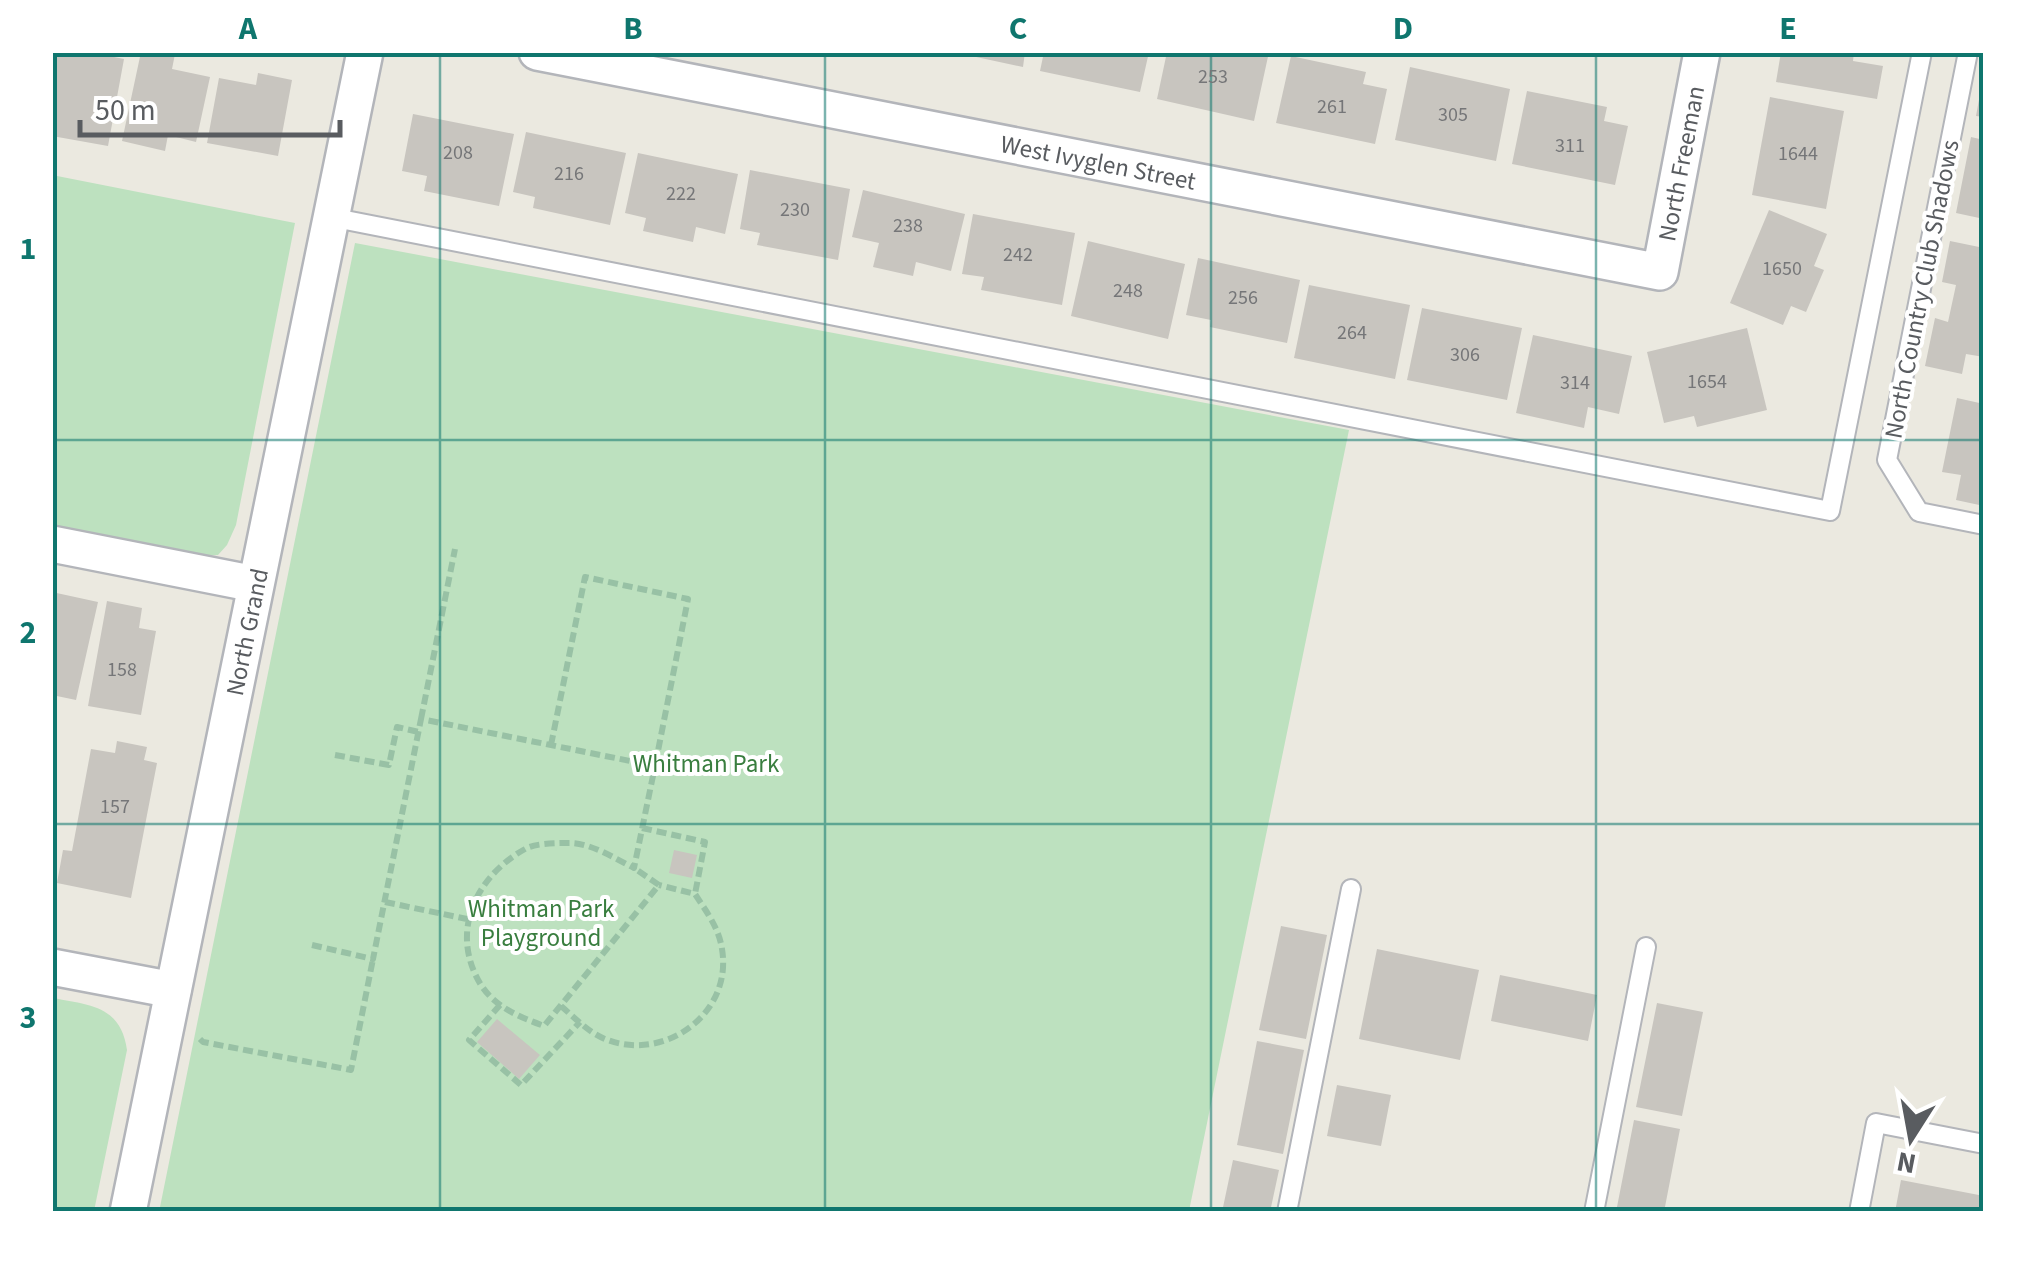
<svg xmlns="http://www.w3.org/2000/svg" width="2036" height="1264" viewBox="0 0 2036 1264" font-family="'Source Sans 3',sans-serif">
<rect width="100%" height="100%" fill="#ebe9e0"/>
<path fill="#bde1bf" d="M 52,175 L 295,223 L 236,525 L 227,545 L 218,555 L 203,556 L 53,527 Z
M 355,243 L 1349,430 L 1189,1211 L 159,1212 Z
M 53,998 C 90,1005 121,1006 127,1050 L 94,1211 L 53,1211 Z"/>
<path fill="#c8c5bf" d="M 53,52 L 89,52 L 124,59 L 108,146 L 52,136 Z
M 141,52 L 175,54 L 172,69 L 210,77 L 196,142 L 168,135 L 165,151 L 122,141 Z
M 953,52 L 1025,52 L 1023,67 Z
M 1044,52 L 1149,52 L 1140,92 L 1040,71 Z
M 1167,52 L 1269,52 L 1254,121 L 1157,99 Z
M 1781,52 L 1854,52 L 1853,61 L 1883,66 L 1877,99 L 1776,82 Z
M 1291,56 L 1366,72 L 1363,84 L 1387,89 L 1375,144 L 1276,123 Z
M 1410,67 L 1510,89 L 1496,161 L 1395,140 Z
M 258,73 L 292,80 L 278,156 L 207,143 L 219,78 L 256,85 Z
M 1527,91 L 1607,107 L 1604,121 L 1628,126 L 1615,185 L 1512,164 Z
M 1980,94 L 1984,95 L 1984,117 L 1976,116 Z
M 1770,97 L 1844,111 L 1826,209 L 1752,195 Z
M 413,114 L 514,134 L 499,206 L 424,191 L 427,176 L 402,171 Z
M 526,132 L 626,153 L 610,225 L 533,208 L 535,197 L 513,192 Z
M 1971,137 L 1984,140 L 1984,219 L 1956,213 Z
M 638,153 L 738,174 L 725,234 L 696,227 L 693,242 L 643,231 L 646,218 L 625,213 Z
M 750,170 L 850,189 L 838,260 L 757,245 L 760,233 L 740,229 Z
M 863,190 L 965,214 L 951,271 L 916,262 L 913,276 L 873,267 L 879,243 L 852,237 Z
M 1769,210 L 1827,234 L 1814,266 L 1824,270 L 1806,312 L 1791,306 L 1783,325 L 1730,303 Z
M 973,214 L 1075,233 L 1062,305 L 981,290 L 984,277 L 962,274 Z
M 1088,241 L 1185,264 L 1168,339 L 1071,316 Z
M 1950,241 L 1984,248 L 1984,357 L 1966,354 L 1962,374 L 1925,366 L 1935,318 L 1948,322 L 1956,285 L 1942,282 Z
M 1198,258 L 1300,280 L 1287,343 L 1210,327 L 1211,320 L 1186,315 Z
M 1309,285 L 1410,305 L 1395,379 L 1294,358 Z
M 1422,308 L 1522,328 L 1507,400 L 1407,380 Z
M 1747,328 L 1767,410 L 1697,427 L 1694,416 L 1664,423 L 1647,352 Z
M 1533,335 L 1632,356 L 1619,414 L 1588,407 L 1584,428 L 1516,413 Z
M 1957,398 L 1984,404 L 1984,506 L 1956,500 L 1961,475 L 1942,472 Z
M 52,592 L 98,602 L 76,700 L 52,695 Z
M 107,601 L 142,608 L 139,628 L 156,631 L 141,715 L 88,706 Z
M 117,741 L 147,747 L 144,760 L 157,763 L 131,898 L 57,883 L 63,850 L 72,851 L 91,749 L 115,753 Z
M 674,850 L 697,855 L 692,878 L 669,873 Z
M 1281,926 L 1327,935 L 1306,1039 L 1259,1030 Z
M 1377,949 L 1479,970 L 1460,1060 L 1359,1039 Z
M 1500,975 L 1597,995 L 1588,1041 L 1491,1021 Z
M 1657,1003 L 1703,1012 L 1682,1116 L 1636,1107 Z
M 497,1019 L 540,1055 L 519,1079 L 477,1042 Z
M 1257,1041 L 1304,1050 L 1283,1154 L 1237,1145 Z
M 1337,1085 L 1391,1095 L 1381,1146 L 1327,1136 Z
M 1634,1120 L 1680,1129 L 1664,1212 L 1616,1212 Z
M 1233,1160 L 1279,1170 L 1270,1212 L 1222,1212 Z
M 1901,1180 L 1984,1196 L 1984,1212 L 1895,1212 Z"/>
<g fill="none" stroke-linecap="round" stroke-linejoin="round">
<g stroke="#b3b5ba" stroke-width="22">
<path id="lane" d="M 1968,52 L 1887,460 L 1919,512 L 1984,525
M 330,217 L 1830,511 L 1922,52
M 1287,1212 L 1351,889
M 1594,1212 L 1646,947
M 1859,1212 L 1876,1123 L 1984,1144"/>
</g>
<g stroke="#b3b5ba" stroke-width="40">
<g id="street">
<path id="s1" d="M 537,52 L 1660,272 L 1702,52"/>
<path d="M 52,544 L 255,584"/>
<path d="M 52,967 L 173,990"/>
<path id="s2" d="M 128,1212 L 365,52"/>
</g>
</g>
<path stroke="#98c1a5" stroke-width="6" stroke-dasharray="10 5" stroke-linecap="butt" d="M 421,719 L 455,549
M 551,745 L 585,577 L 688,599 L 655,766
M 335,755 L 389,765 L 397,727 L 419,732
M 642,828 L 705,842 L 695,894
M 385,902 L 467,919
M 312,945 L 373,959 L 421,719 L 655,766 L 634,868 C 616,859 591,843 570,843 C 558,843 535,843 525,849 C 475,877 449,933 481,985 C 496,1008 520,1017 544,1026 L 659,885 L 634,868
M 500,1005 L 469,1040 L 521,1085 L 580,1022
M 561,1006 C 575,1018 588,1032 605,1039 C 664,1063 733,1014 722,949 C 719,928 706,911 695,894 L 659,885
M 200,1039 L 203,1042 L 351,1070 L 373,959"/>
<use href="#lane" stroke="#fff" stroke-width="18"/>
<use href="#street" stroke="#fff" stroke-width="35"/>
</g>
<path fill="none" stroke="#0f766e" stroke-width="2.5" stroke-opacity="0.55" d="M 440,52 L 440,1212M 825,52 L 825,1212M 1211,52 L 1211,1212M 1596,52 L 1596,1212M 52,440 L 1984,440M 52,824 L 1984,824"/>
<g text-anchor="middle" stroke-width="8" stroke-linejoin="round" paint-order="stroke">
<g font-size="20" fill="#757678">
<text x="1213" y="83">253</text>
<text x="1332" y="113">261</text>
<text x="1453" y="121">305</text>
<text x="1570" y="152">311</text>
<text x="458" y="159">208</text>
<text x="1798" y="160">1644</text>
<text x="569" y="180">216</text>
<text x="681" y="200">222</text>
<text x="795" y="216">230</text>
<text x="908" y="232">238</text>
<text x="1018" y="261">242</text>
<text x="1782" y="275">1650</text>
<text x="1128" y="297">248</text>
<text x="1243" y="304">256</text>
<text x="1352" y="339">264</text>
<text x="1465" y="361">306</text>
<text x="1707" y="388">1654</text>
<text x="1575" y="389">314</text>
<text x="122" y="676">158</text>
<text x="115" y="813">157</text>
</g>
<g font-size="25" fill="#595c60" stroke="#fff">
<text dy="9" stroke="none"><textPath href="#s1" startOffset="572">West Ivyglen Street</textPath></text>
<text dy="9" stroke="none"><textPath href="#s1" startOffset="1255">North Freeman</textPath></text>
<text transform="translate(1921 289) rotate(-79)" y="9">North Country Club Shadows</text>
<text dy="9" stroke="none"><textPath href="#s2" startOffset="592">North Grand</textPath></text>
</g>
<g font-size="25" fill="#397e3f" stroke="#fff">
<text x="706" y="772">Whitman Park</text>
<text x="541" y="917">Whitman Park<tspan x="541" dy="29">Playground</tspan></text>
</g>
</g>
<rect width="2036" height="1264" fill="none" stroke="#ffffff" stroke-width="110"/>
<g transform="translate(1911 1139) rotate(191)" stroke="#ffffff" stroke-width="8" paint-order="stroke">
<path d="M0-8L18 38L0 25L-18 38Z" fill="#595c60"/>
<text y="-15" font-size="28" font-weight="bold" text-anchor="middle" fill="#595c60">N</text>
</g>
<path d="M80 120v15h260v-15" fill="none" stroke="#595c60" stroke-width="5"/>
<text x="95" y="120" font-size="30" fill="#595c60" stroke="#ffffff" stroke-width="8" paint-order="stroke">50 m</text>
<rect x="55" y="55" width="1926" height="1154" fill="none" stroke="#0f766e" stroke-width="4"/>
<g font-size="32" text-anchor="middle" font-weight="bold" fill="#0f766e">
<text x="248" y="39">A</text>
<text x="633" y="39">B</text>
<text x="1018" y="39">C</text>
<text x="1403" y="39">D</text>
<text x="1788" y="39">E</text>
<text x="28" y="259">1</text>
<text x="28" y="643">2</text>
<text x="28" y="1028">3</text>
</g>
</svg>
